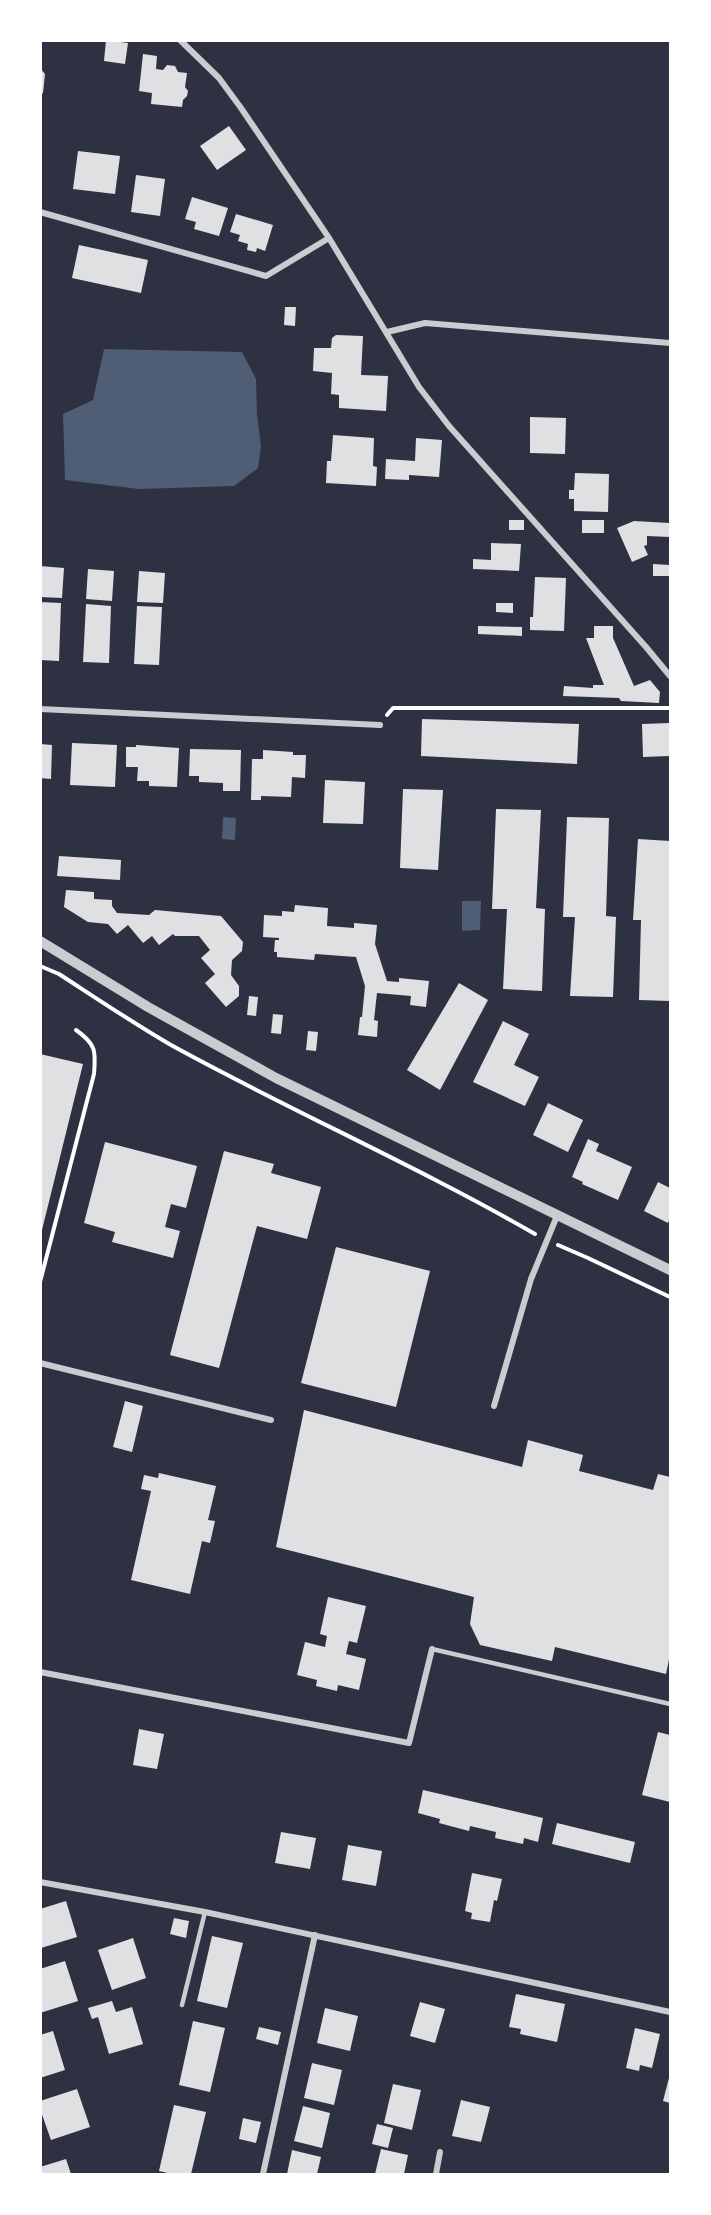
<svg xmlns="http://www.w3.org/2000/svg" width="711" height="2215" viewBox="0 0 711 2215" font-family="Raleway,sans-serif">
<rect width="100%" height="100%" fill="#2d3142"/>
<path fill="#4f5d75" d="M 104,349 L 242,352 L 256,379 L 257,414 L 261,446 L 258,468 L 234,486 L 139,489 L 65,480 L 63,414 L 93,400 Z
M 223,817 L 236,818 L 235,840 L 222,839 Z
M 462,901 L 481,901 L 480,930 L 462,931 Z"/>
<path fill="#e0e0e3" d="M 106,40 L 128,43 L 125,64 L 104,61 Z
M 143,54 L 157,56 L 156,69 L 163,70 L 167,65 L 175,66 L 178,72 L 187,73 L 185,87 L 188,91 L 187,96 L 183,100 L 182,107 L 151,104 L 152,93 L 139,91 Z
M 40,68 L 45,74 L 43,93 L 40,95 Z
M 229,126 L 246,150 L 217,170 L 200,146 Z
M 78,151 L 120,156 L 115,194 L 73,189 Z
M 136,175 L 165,179 L 160,216 L 131,212 Z
M 192,197 L 228,208 L 219,236 L 194,229 L 196,222 L 185,219 Z
M 236,214 L 273,225 L 265,251 L 257,248 L 256,252 L 247,250 L 248,244 L 238,241 L 240,235 L 230,232 Z
M 79,245 L 148,260 L 141,293 L 72,278 Z
M 285,307 L 296,307 L 295,326 L 284,325 Z
M 336,335 L 363,336 L 361,375 L 388,376 L 386,411 L 339,408 L 339,395 L 331,394 L 332,373 L 313,371 L 314,348 L 331,348 L 332,338 Z
M 530,417 L 566,418 L 565,454 L 530,453 Z
M 333,435 L 374,438 L 373,466 L 377,467 L 376,486 L 326,483 L 327,461 L 331,461 Z
M 416,438 L 442,440 L 439,477 L 409,475 L 409,480 L 385,479 L 386,459 L 415,461 Z
M 575,473 L 609,474 L 608,512 L 574,511 L 574,499 L 569,499 L 569,490 L 574,490 Z
M 509,520 L 524,520 L 524,530 L 509,530 Z
M 582,520 L 604,520 L 604,533 L 582,533 Z
M 634,521 L 670,523 L 670,537 L 647,536 L 647,545 L 644,546 L 648,555 L 632,562 L 617,528 Z
M 491,543 L 521,544 L 519,571 L 473,569 L 473,559 L 491,560 Z
M 653,564 L 670,565 L 670,576 L 653,576 Z
M 40,566 L 64,568 L 62,598 L 40,597 Z
M 88,569 L 114,571 L 112,601 L 86,599 Z
M 139,571 L 165,573 L 163,603 L 137,602 Z
M 535,577 L 566,578 L 564,631 L 530,630 L 530,617 L 533,617 Z
M 40,602 L 61,603 L 59,661 L 40,660 Z
M 496,603 L 513,603 L 513,613 L 496,612 Z
M 86,604 L 111,606 L 109,663 L 83,662 Z
M 137,606 L 162,607 L 159,665 L 134,664 Z
M 478,626 L 522,627 L 522,636 L 478,634 Z
M 594,626 L 613,626 L 613,638 L 634,686 L 650,680 L 660,692 L 659,703 L 621,701 L 619,698 L 563,696 L 564,686 L 593,688 L 593,685 L 604,685 L 586,638 L 594,638 Z
M 422,719 L 579,724 L 577,764 L 421,756 Z
M 669,723 L 670,756 L 643,757 L 642,724 Z
M 72,743 L 117,745 L 115,787 L 70,785 Z
M 40,744 L 52,745 L 51,779 L 40,778 Z
M 136,745 L 179,748 L 177,787 L 149,786 L 149,781 L 137,781 L 138,767 L 126,767 L 126,747 L 136,747 Z
M 190,749 L 241,750 L 240,791 L 223,791 L 223,783 L 199,782 L 199,776 L 189,776 Z
M 263,750 L 293,752 L 293,755 L 306,755 L 305,778 L 292,777 L 291,797 L 261,796 L 261,800 L 251,800 L 252,759 L 263,759 Z
M 325,780 L 365,782 L 363,824 L 323,823 Z
M 403,789 L 443,790 L 438,870 L 400,868 Z
M 496,809 L 541,810 L 536,908 L 545,909 L 542,991 L 503,989 L 507,909 L 492,909 Z
M 567,817 L 609,818 L 606,916 L 616,917 L 613,997 L 570,996 L 575,917 L 563,917 Z
M 638,839 L 670,841 L 670,1001 L 639,1000 L 641,920 L 633,920 Z
M 59,856 L 121,860 L 120,880 L 57,876 Z
M 66,890 L 94,892 L 94,899 L 112,900 L 112,906 L 117,913 L 149,915 L 155,910 L 221,916 L 243,942 L 242,951 L 232,960 L 231,975 L 239,986 L 239,996 L 226,1007 L 205,983 L 215,974 L 201,958 L 210,950 L 199,936 L 175,936 L 173,934 L 159,945 L 152,936 L 143,943 L 128,925 L 117,934 L 108,924 L 88,922 L 64,907 Z
M 295,905 L 328,908 L 327,926 L 354,928 L 354,923 L 377,925 L 375,944 L 387,981 L 399,982 L 399,978 L 429,981 L 426,1007 L 410,1005 L 411,996 L 377,993 L 374,1020 L 378,1021 L 377,1037 L 358,1035 L 360,1017 L 362,1017 L 365,986 L 356,957 L 315,954 L 314,960 L 277,957 L 277,952 L 274,952 L 275,940 L 279,940 L 279,938 L 263,937 L 264,915 L 282,916 L 282,911 L 294,912 Z
M 459,983 L 488,1000 L 440,1090 L 407,1070 Z
M 249,996 L 258,997 L 256,1016 L 247,1015 Z
M 273,1014 L 283,1015 L 281,1034 L 271,1033 Z
M 503,1021 L 529,1034 L 514,1065 L 539,1077 L 525,1106 L 473,1082 Z
M 308,1031 L 318,1032 L 316,1051 L 306,1050 Z
M 40,1054 L 83,1064 L 41,1234 L 40,1234 Z
M 548,1103 L 583,1120 L 568,1152 L 533,1135 Z
M 588,1139 L 599,1144 L 596,1151 L 632,1167 L 618,1200 L 582,1184 L 583,1182 L 572,1177 Z
M 105,1142 L 197,1166 L 186,1208 L 171,1204 L 165,1227 L 180,1231 L 173,1258 L 112,1242 L 115,1232 L 84,1223 Z
M 224,1151 L 274,1164 L 271,1173 L 321,1187 L 307,1239 L 257,1226 L 219,1368 L 170,1355 Z
M 658,1182 L 670,1188 L 670,1218 L 668,1223 L 644,1211 Z
M 336,1247 L 430,1271 L 396,1407 L 301,1383 Z
M 125,1401 L 143,1406 L 132,1452 L 113,1447 Z
M 304,1410 L 522,1467 L 528,1440 L 583,1455 L 579,1471 L 653,1490 L 658,1474 L 670,1477 L 670,1655 L 666,1674 L 555,1647 L 552,1661 L 480,1645 L 470,1624 L 474,1597 L 276,1547 Z
M 159,1473 L 216,1486 L 208,1520 L 215,1521 L 210,1543 L 202,1541 L 190,1594 L 131,1580 L 151,1491 L 141,1489 L 144,1475 L 158,1478 Z
M 328,1597 L 366,1606 L 357,1643 L 349,1641 L 346,1654 L 366,1659 L 359,1690 L 338,1685 L 337,1691 L 316,1686 L 317,1680 L 297,1675 L 305,1642 L 325,1647 L 327,1636 L 320,1634 Z
M 139,1729 L 164,1734 L 157,1769 L 133,1765 Z
M 658,1732 L 670,1735 L 670,1802 L 642,1795 Z
M 423,1790 L 543,1818 L 538,1842 L 524,1838 L 523,1844 L 495,1838 L 496,1832 L 470,1826 L 469,1831 L 439,1823 L 440,1819 L 418,1813 Z
M 557,1823 L 635,1842 L 630,1863 L 552,1844 Z
M 281,1832 L 316,1838 L 310,1869 L 275,1863 Z
M 348,1845 L 382,1851 L 376,1886 L 342,1880 Z
M 472,1873 L 502,1879 L 497,1901 L 494,1900 L 490,1922 L 471,1919 L 472,1913 L 465,1911 Z
M 66,1901 L 77,1937 L 41,1948 L 40,1909 Z
M 174,1918 L 189,1921 L 186,1938 L 170,1934 Z
M 212,1936 L 243,1943 L 227,2008 L 197,2001 Z
M 133,1938 L 146,1978 L 112,1990 L 98,1950 Z
M 65,1961 L 78,2001 L 40,2013 L 40,1969 Z
M 516,1994 L 565,2004 L 557,2042 L 520,2034 L 521,2029 L 509,2027 Z
M 112,2001 L 116,2012 L 132,2007 L 143,2044 L 109,2054 L 98,2017 L 92,2019 L 88,2008 Z
M 420,2002 L 445,2009 L 435,2043 L 410,2036 Z
M 325,2008 L 358,2016 L 350,2051 L 317,2043 Z
M 193,2021 L 225,2028 L 210,2092 L 179,2085 Z
M 259,2027 L 281,2032 L 278,2045 L 256,2039 Z
M 635,2028 L 660,2034 L 652,2068 L 640,2065 L 639,2071 L 626,2068 Z
M 53,2031 L 65,2070 L 40,2078 L 40,2035 Z
M 312,2063 L 342,2070 L 334,2105 L 304,2098 Z
M 670,2074 L 670,2103 L 663,2101 Z
M 393,2084 L 421,2090 L 412,2130 L 384,2123 Z
M 77,2089 L 90,2127 L 51,2140 L 40,2109 L 40,2101 Z
M 461,2100 L 490,2107 L 481,2142 L 452,2136 Z
M 174,2105 L 206,2112 L 191,2174 L 172,2174 L 159,2171 Z
M 303,2106 L 330,2113 L 322,2148 L 294,2141 Z
M 243,2118 L 261,2122 L 256,2143 L 239,2139 Z
M 377,2124 L 393,2128 L 388,2148 L 372,2144 Z
M 381,2149 L 408,2155 L 404,2174 L 375,2174 Z
M 292,2150 L 321,2157 L 317,2174 L 287,2174 Z
M 66,2159 L 71,2174 L 40,2174 L 40,2167 Z"/>
<g fill="none" stroke-linecap="round" stroke-linejoin="round">
<path stroke="#fff" stroke-width="4" d="M 387,715 L 393,708 L 670,708
M 40,966 L 59,974 C 96,998 133,1023 171,1045 C 291,1111 417,1166 535,1234
M 558,1245 L 588,1258 L 670,1297
M 40,1282 L 94,1074 C 96,1051 96,1044 76,1030"/>
<path stroke="#caccd0" stroke-width="4.5" d="M 432,1649 L 670,1704
M 182,2005 L 205,1912"/>
<path stroke="#caccd0" stroke-width="6" d="M 180,40 L 219,78 L 241,108 L 329,238 L 419,387 L 449,426 L 646,647 L 670,676
M 40,212 L 266,276 L 329,238
M 387,332 L 425,323 L 670,343
M 40,709 L 380,725
M 40,1363 L 271,1420
M 494,1406 L 531,1279 L 557,1216
M 40,1672 L 409,1743 L 432,1649
M 40,1882 L 205,1912 L 670,2012
M 263,2174 L 315,1935
M 436,2174 L 440,2152"/>
<path stroke="#caccd0" stroke-width="10" d="M 40,941 L 148,1007 L 276,1078 L 670,1270"/>
</g>
<rect width="711" height="2215" fill="none" stroke="#ffffff" stroke-width="84"/>
</svg>
